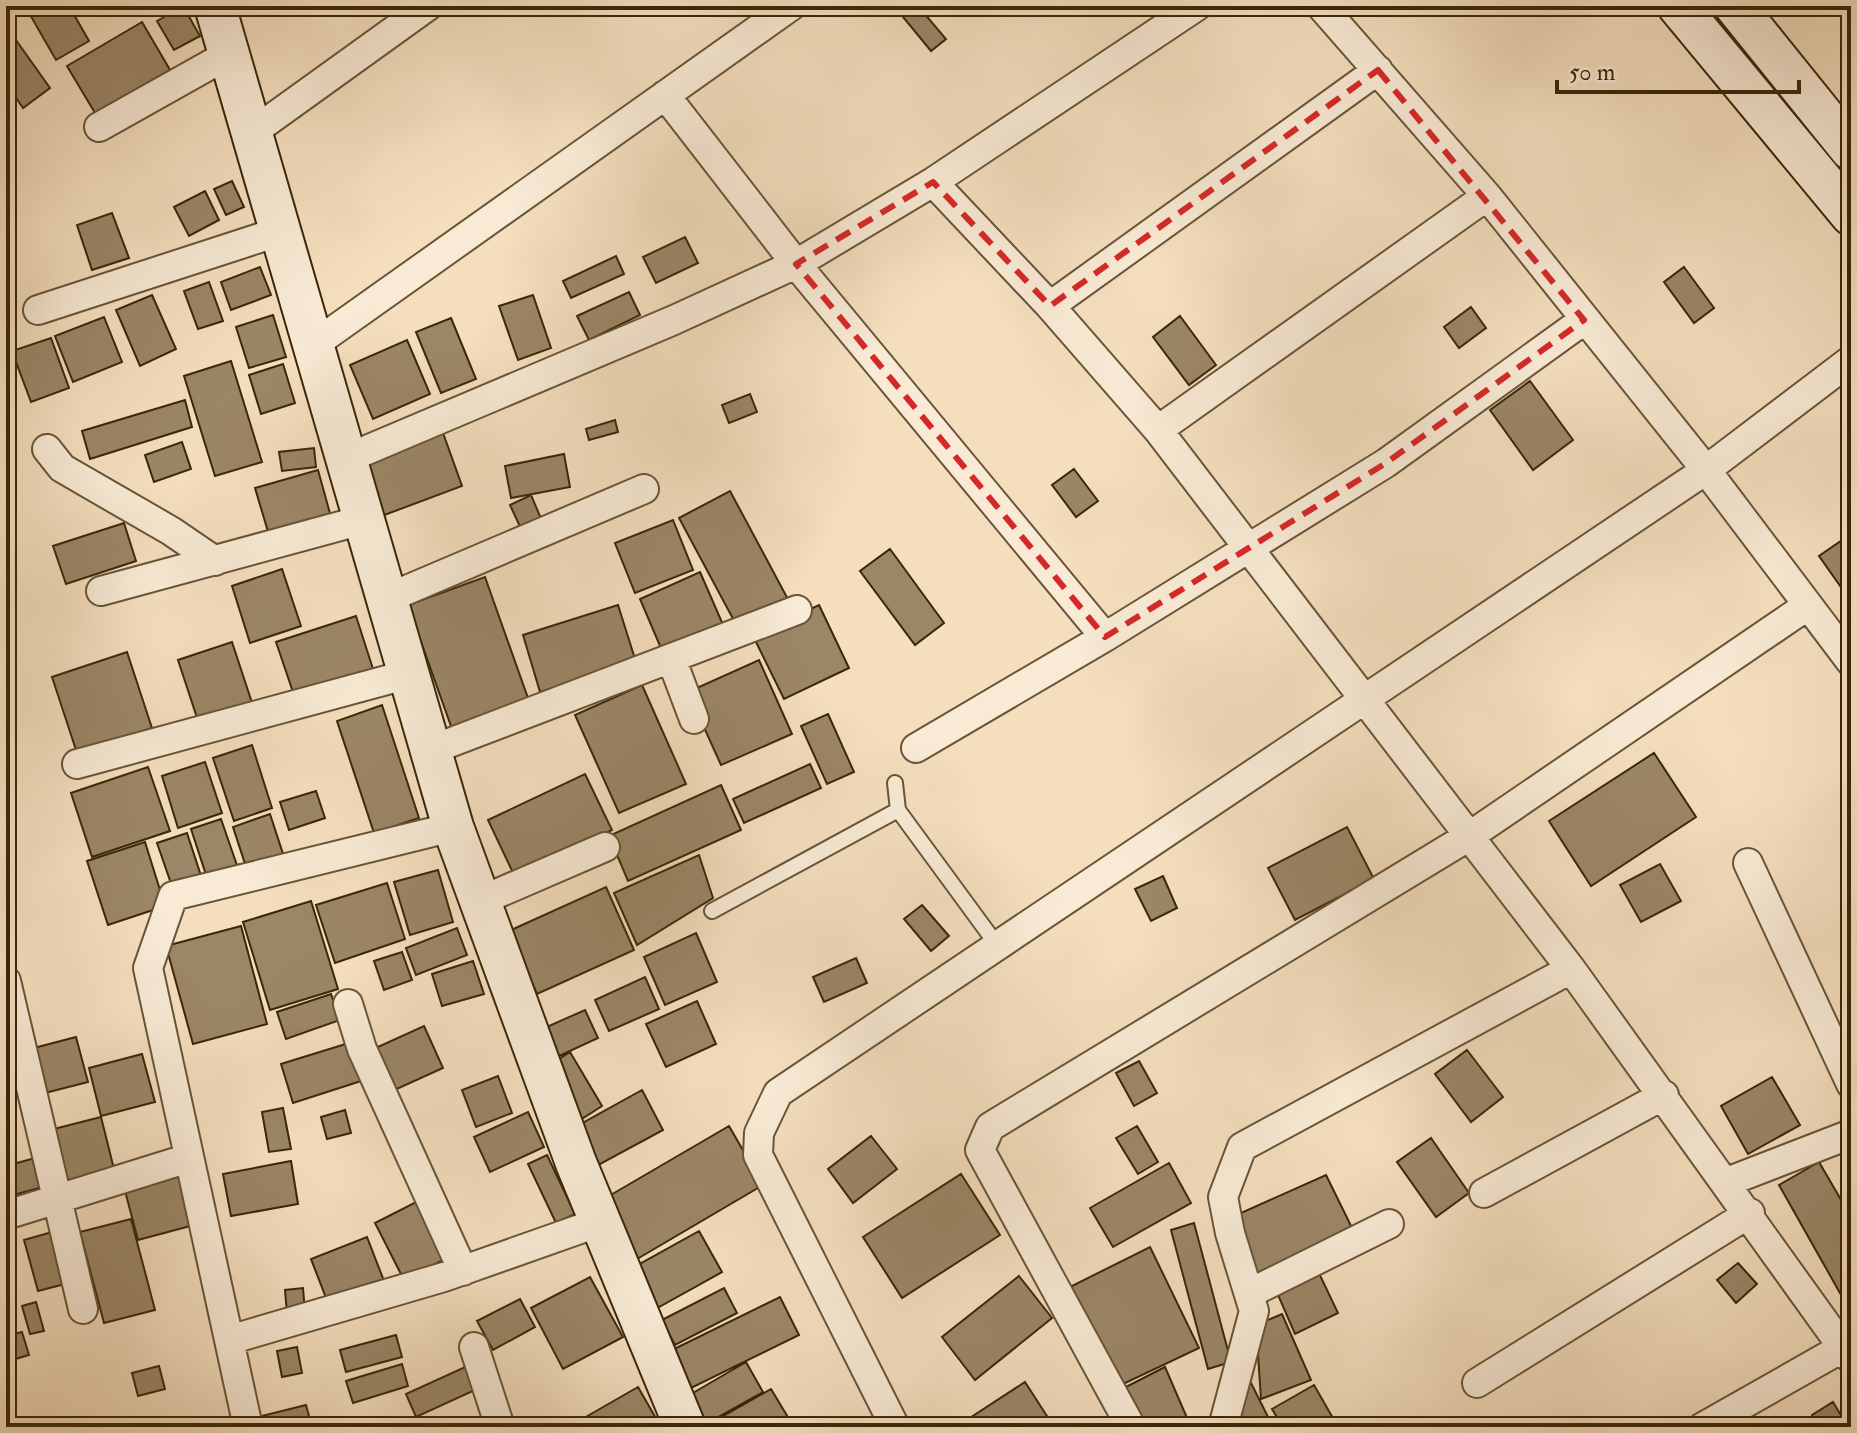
<svg xmlns="http://www.w3.org/2000/svg" width="1857" height="1433" viewBox="0 0 1857 1433" font-family="'IM FELL Double Pica',serif">
<rect width="100%" height="100%" fill="#f4debe"/>
<filter id="stains"><feTurbulence type="fractalNoise" baseFrequency=".0025" numOctaves="4"/><feColorMatrix values="0 0 0 0 .2 0 0 0 0 .09 0 0 0 0 .02 0 0 0 .5 -.17"/></filter>
<radialGradient id="worn" r=".72"><stop offset=".6" stop-color="#630" stop-opacity="0"/><stop offset="1" stop-color="#630" stop-opacity=".3"/></radialGradient>
<path fill="#9b8667" stroke="#3a2708" stroke-width="2" d="M 25,6 L 69,6 L 89,41 L 56,60 Z
M 183,6 L 200,36 L 174,50 L 157,21 Z
M 894,6 L 918,6 L 946,39 L 931,51 Z
M 142,22 L 170,70 L 95,113 L 67,66 Z
M 6,26 L 50,88 L 23,108 L 6,83 Z
M 232,181 L 244,207 L 226,215 L 214,189 Z
M 205,191 L 219,220 L 189,236 L 174,207 Z
M 112,213 L 129,258 L 92,270 L 77,225 Z
M 685,237 L 698,263 L 656,283 L 643,257 Z
M 616,256 L 624,274 L 571,298 L 563,281 Z
M 260,267 L 271,295 L 231,310 L 221,282 Z
M 1684,267 L 1714,308 L 1694,323 L 1664,282 Z
M 209,282 L 223,321 L 198,329 L 184,291 Z
M 629,292 L 640,315 L 589,340 L 577,316 Z
M 152,295 L 176,349 L 140,366 L 116,310 Z
M 533,295 L 551,348 L 518,360 L 499,306 Z
M 1471,307 L 1486,328 L 1459,348 L 1444,327 Z
M 273,315 L 286,357 L 249,368 L 236,327 Z
M 1180,316 L 1216,365 L 1189,385 L 1153,337 Z
M 104,317 L 122,362 L 73,382 L 55,336 Z
M 451,318 L 476,379 L 441,393 L 416,332 Z
M 51,338 L 69,388 L 31,402 L 12,351 Z
M 407,340 L 430,394 L 373,419 L 350,365 Z
M 231,361 L 262,462 L 215,476 L 184,376 Z
M 283,364 L 295,403 L 261,414 L 249,375 Z
M 1530,381 L 1573,440 L 1533,470 L 1490,410 Z
M 750,394 L 757,412 L 729,423 L 722,405 Z
M 185,400 L 192,427 L 90,459 L 82,431 Z
M 615,420 L 618,432 L 589,440 L 586,429 Z
M 442,430 L 462,486 L 379,517 L 358,460 Z
M 182,442 L 191,469 L 154,482 L 145,455 Z
M 314,448 L 316,467 L 282,471 L 279,452 Z
M 564,454 L 570,487 L 511,498 L 505,466 Z
M 1074,469 L 1098,501 L 1076,517 L 1052,485 Z
M 318,470 L 331,517 L 269,535 L 255,488 Z
M 730,491 L 790,603 L 739,630 L 679,518 Z
M 531,495 L 542,521 L 522,531 L 510,505 Z
M 673,520 L 693,570 L 635,593 L 615,543 Z
M 124,523 L 136,561 L 66,584 L 53,546 Z
M 1851,534 L 1851,599 L 1850,600 L 1819,556 Z
M 890,549 L 944,623 L 915,645 L 860,571 Z
M 282,569 L 301,626 L 250,643 L 232,586 Z
M 700,572 L 724,627 L 663,653 L 640,599 Z
M 485,577 L 529,701 L 452,729 L 408,605 Z
M 618,605 L 636,662 L 540,692 L 523,635 Z
M 819,605 L 849,668 L 784,699 L 753,636 Z
M 356,616 L 374,672 L 295,698 L 276,642 Z
M 232,642 L 255,712 L 201,730 L 178,660 Z
M 127,652 L 152,728 L 77,753 L 52,677 Z
M 759,660 L 792,734 L 721,765 L 688,692 Z
M 642,685 L 686,784 L 619,813 L 575,715 Z
M 382,705 L 419,818 L 374,833 L 337,721 Z
M 828,714 L 854,772 L 827,784 L 801,726 Z
M 252,745 L 272,808 L 234,821 L 213,758 Z
M 1654,753 L 1696,817 L 1591,886 L 1549,821 Z
M 205,762 L 222,813 L 178,828 L 162,776 Z
M 810,764 L 821,788 L 744,823 L 733,799 Z
M 148,767 L 170,831 L 92,857 L 71,793 Z
M 585,774 L 612,830 L 515,877 L 488,820 Z
M 721,785 L 741,830 L 628,881 L 609,836 Z
M 316,791 L 325,818 L 289,830 L 280,802 Z
M 270,814 L 286,863 L 249,876 L 233,827 Z
M 221,819 L 240,874 L 209,884 L 191,829 Z
M 1347,827 L 1374,879 L 1295,920 L 1268,868 Z
M 187,833 L 204,885 L 175,895 L 157,843 Z
M 145,842 L 165,906 L 108,925 L 87,861 Z
M 699,855 L 713,898 L 637,945 L 614,893 Z
M 1660,864 L 1681,901 L 1641,922 L 1620,885 Z
M 438,870 L 453,922 L 410,935 L 394,882 Z
M 1163,876 L 1177,908 L 1151,921 L 1135,889 Z
M 387,883 L 405,939 L 335,963 L 316,905 Z
M 606,887 L 634,950 L 537,994 L 509,931 Z
M 311,901 L 338,989 L 270,1010 L 243,922 Z
M 922,905 L 949,936 L 931,951 L 904,919 Z
M 241,926 L 267,1024 L 193,1044 L 166,946 Z
M 457,928 L 467,955 L 416,975 L 406,948 Z
M 696,933 L 717,982 L 665,1005 L 644,957 Z
M 402,952 L 412,980 L 384,990 L 374,961 Z
M 856,958 L 867,983 L 824,1002 L 813,977 Z
M 473,961 L 484,994 L 442,1006 L 432,974 Z
M 645,977 L 659,1009 L 609,1031 L 595,1000 Z
M 331,994 L 340,1020 L 286,1039 L 277,1012 Z
M 697,1001 L 716,1044 L 666,1067 L 646,1024 Z
M 585,1010 L 598,1038 L 544,1063 L 531,1034 Z
M 424,1026 L 443,1068 L 388,1093 L 369,1051 Z
M 76,1037 L 88,1082 L 41,1094 L 30,1049 Z
M 352,1042 L 364,1080 L 293,1103 L 281,1064 Z
M 1467,1050 L 1503,1097 L 1471,1122 L 1435,1074 Z
M 570,1052 L 602,1106 L 577,1122 L 545,1068 Z
M 142,1054 L 155,1102 L 101,1116 L 89,1068 Z
M 1139,1061 L 1157,1093 L 1134,1106 L 1116,1073 Z
M 498,1076 L 512,1113 L 476,1127 L 462,1090 Z
M 1772,1077 L 1800,1125 L 1748,1154 L 1721,1106 Z
M 6,1079 L 15,1112 L 6,1114 Z
M 642,1090 L 663,1130 L 591,1169 L 570,1130 Z
M 283,1108 L 291,1149 L 269,1152 L 262,1112 Z
M 345,1110 L 351,1133 L 327,1139 L 321,1117 Z
M 528,1112 L 544,1147 L 490,1172 L 474,1137 Z
M 101,1117 L 115,1173 L 64,1186 L 50,1130 Z
M 729,1126 L 763,1185 L 632,1262 L 597,1203 Z
M 1137,1126 L 1158,1162 L 1138,1174 L 1116,1138 Z
M 871,1136 L 897,1169 L 853,1203 L 828,1169 Z
M 1431,1138 L 1469,1193 L 1436,1217 L 1397,1162 Z
M 547,1155 L 575,1214 L 556,1223 L 528,1164 Z
M 35,1158 L 43,1187 L 6,1197 L 6,1166 Z
M 291,1161 L 298,1204 L 231,1216 L 223,1174 Z
M 1819,1162 L 1851,1217 L 1849,1309 L 1779,1185 Z
M 1169,1163 L 1191,1203 L 1113,1247 L 1090,1208 Z
M 961,1174 L 1000,1235 L 902,1298 L 863,1237 Z
M 1326,1175 L 1357,1238 L 1257,1283 L 1232,1217 Z
M 181,1176 L 194,1225 L 138,1240 L 125,1191 Z
M 422,1199 L 451,1256 L 404,1280 L 375,1223 Z
M 131,1219 L 155,1310 L 104,1323 L 80,1232 Z
M 1194,1223 L 1231,1362 L 1208,1369 L 1171,1230 Z
M 699,1231 L 722,1272 L 652,1311 L 629,1270 Z
M 52,1232 L 65,1284 L 38,1291 L 24,1240 Z
M 367,1237 L 384,1281 L 328,1303 L 311,1259 Z
M 1150,1247 L 1199,1348 L 1119,1386 L 1070,1287 Z
M 1738,1263 L 1757,1284 L 1736,1303 L 1717,1280 Z
M 1317,1269 L 1338,1313 L 1295,1334 L 1275,1288 Z
M 1019,1276 L 1052,1318 L 975,1380 L 942,1337 Z
M 590,1277 L 623,1337 L 563,1369 L 531,1308 Z
M 6,1283 L 14,1311 L 6,1313 Z
M 303,1288 L 305,1312 L 287,1313 L 285,1290 Z
M 724,1288 L 737,1313 L 675,1345 L 662,1320 Z
M 780,1297 L 799,1335 L 685,1391 L 666,1353 Z
M 520,1299 L 535,1327 L 493,1350 L 477,1321 Z
M 36,1302 L 44,1331 L 30,1334 L 22,1306 Z
M 1282,1314 L 1311,1380 L 1261,1399 L 1256,1325 Z
M 22,1332 L 29,1355 L 12,1360 L 6,1336 Z
M 396,1335 L 402,1357 L 346,1372 L 340,1350 Z
M 297,1347 L 302,1373 L 282,1377 L 277,1351 Z
M 746,1362 L 763,1392 L 702,1426 L 686,1397 Z
M 402,1364 L 408,1386 L 353,1403 L 346,1381 Z
M 159,1366 L 165,1389 L 138,1396 L 132,1373 Z
M 465,1367 L 475,1390 L 416,1417 L 406,1394 Z
M 1165,1367 L 1191,1427 L 1139,1427 L 1120,1390 Z
M 1247,1375 L 1273,1427 L 1232,1427 Z
M 1025,1382 L 1054,1427 L 956,1427 Z
M 1314,1385 L 1338,1427 L 1283,1427 L 1272,1409 Z
M 638,1387 L 661,1427 L 580,1427 L 577,1422 Z
M 771,1389 L 792,1424 L 787,1427 L 704,1427 Z
M 1833,1402 L 1848,1427 L 1818,1427 L 1812,1415 Z
M 306,1405 L 312,1427 L 265,1427 L 262,1416 Z"/>
<g fill="none" stroke-linecap="round" stroke-linejoin="round">
<g stroke="#685536" stroke-width="18">
<path id="lane" d="M 895,783 L 898,810 L 997,945
M 712,911 L 898,810"/>
</g>
<g stroke="#685536" stroke-width="32">
<path id="street" d="M 1321,6 L 1487,196 L 1706,470 L 1851,662
M 665,95 L 796,264 L 1105,637
M 99,127 L 229,54
M 250,134 L 428,6
M 933,182 L 1050,306 L 1158,430 L 1571,969 L 1851,1359
M 1050,306 L 1378,70
M 38,310 L 281,231
M 316,343 L 791,6
M 1158,430 L 1487,196
M 47,449 L 62,468 L 171,531 L 215,561
M 348,458 L 674,320 L 796,264 L 933,182 L 1197,6
M 101,591 L 366,519
M 388,598 L 644,489
M 671,658 L 694,719
M 916,748 L 1105,637 L 1386,463 L 1584,320
M 431,750 L 797,610
M 77,764 L 409,674
M 1748,863 L 1851,1084
M 480,901 L 605,847
M 6,981 L 83,1309
M 348,1004 L 362,1049 L 463,1271
M 1727,1182 L 1851,1134
M 1484,1193 L 1664,1095
M 6,1215 L 189,1158
M 1250,1293 L 1389,1224
M 229,1340 L 444,1277 L 600,1222
M 474,1347 L 500,1427
M 1477,1383 L 1750,1213
M 248,1427 L 148,968 L 173,896 L 453,827
M 895,1427 L 758,1155 L 759,1133 L 778,1093 L 1706,470 L 1851,360
M 1131,1427 L 980,1150 L 990,1127 L 1471,835 L 1807,606
M 1223,1427 L 1254,1311 L 1230,1233 L 1223,1197 L 1242,1147 L 1571,969
M 1703,1427 L 1851,1343"/>
</g>
<g stroke="#3a2708" stroke-width="44">
<path id="secondary" d="M 215,6 L 453,827 L 576,1163 L 685,1427
M 1678,6 L 1851,215
M 1735,6 L 1851,150"/>
</g>
<use href="#lane" stroke="#f8ead5" stroke-width="14"/>
<use href="#street" stroke="#f8ead5" stroke-width="28"/>
<use href="#secondary" stroke="#f8ead5" stroke-width="40"/>
</g>
<path fill="none" stroke="#d62828" stroke-width="6" stroke-dasharray="16 10" stroke-linejoin="round" d="M 1378,70 L 1584,320 L 1386,463 L 1105,637 L 796,264 L 933,182 L 1050,306 Z"/>
<rect width="1857" height="1433" fill="none" stroke="#f4debe" stroke-width="32"/>
<rect x="8" y="8" width="1841" height="1417" fill="none" stroke="#3a2708" stroke-width="4"/>
<rect x="16" y="16" width="1825" height="1401" fill="none" stroke="#3a2708" stroke-width="2"/>
<path d="M1557 80v12h242v-12" fill="none" stroke="#3a2708" stroke-width="4"/>
<text x="1569" y="80" font-size="24" fill="#3a2708" stroke="#f8ead5" stroke-width="6" paint-order="stroke">50 m</text>
<rect width="100%" height="100%" filter="url(#stains)"/>
<rect width="100%" height="100%" fill="url(#worn)"/>
</svg>
